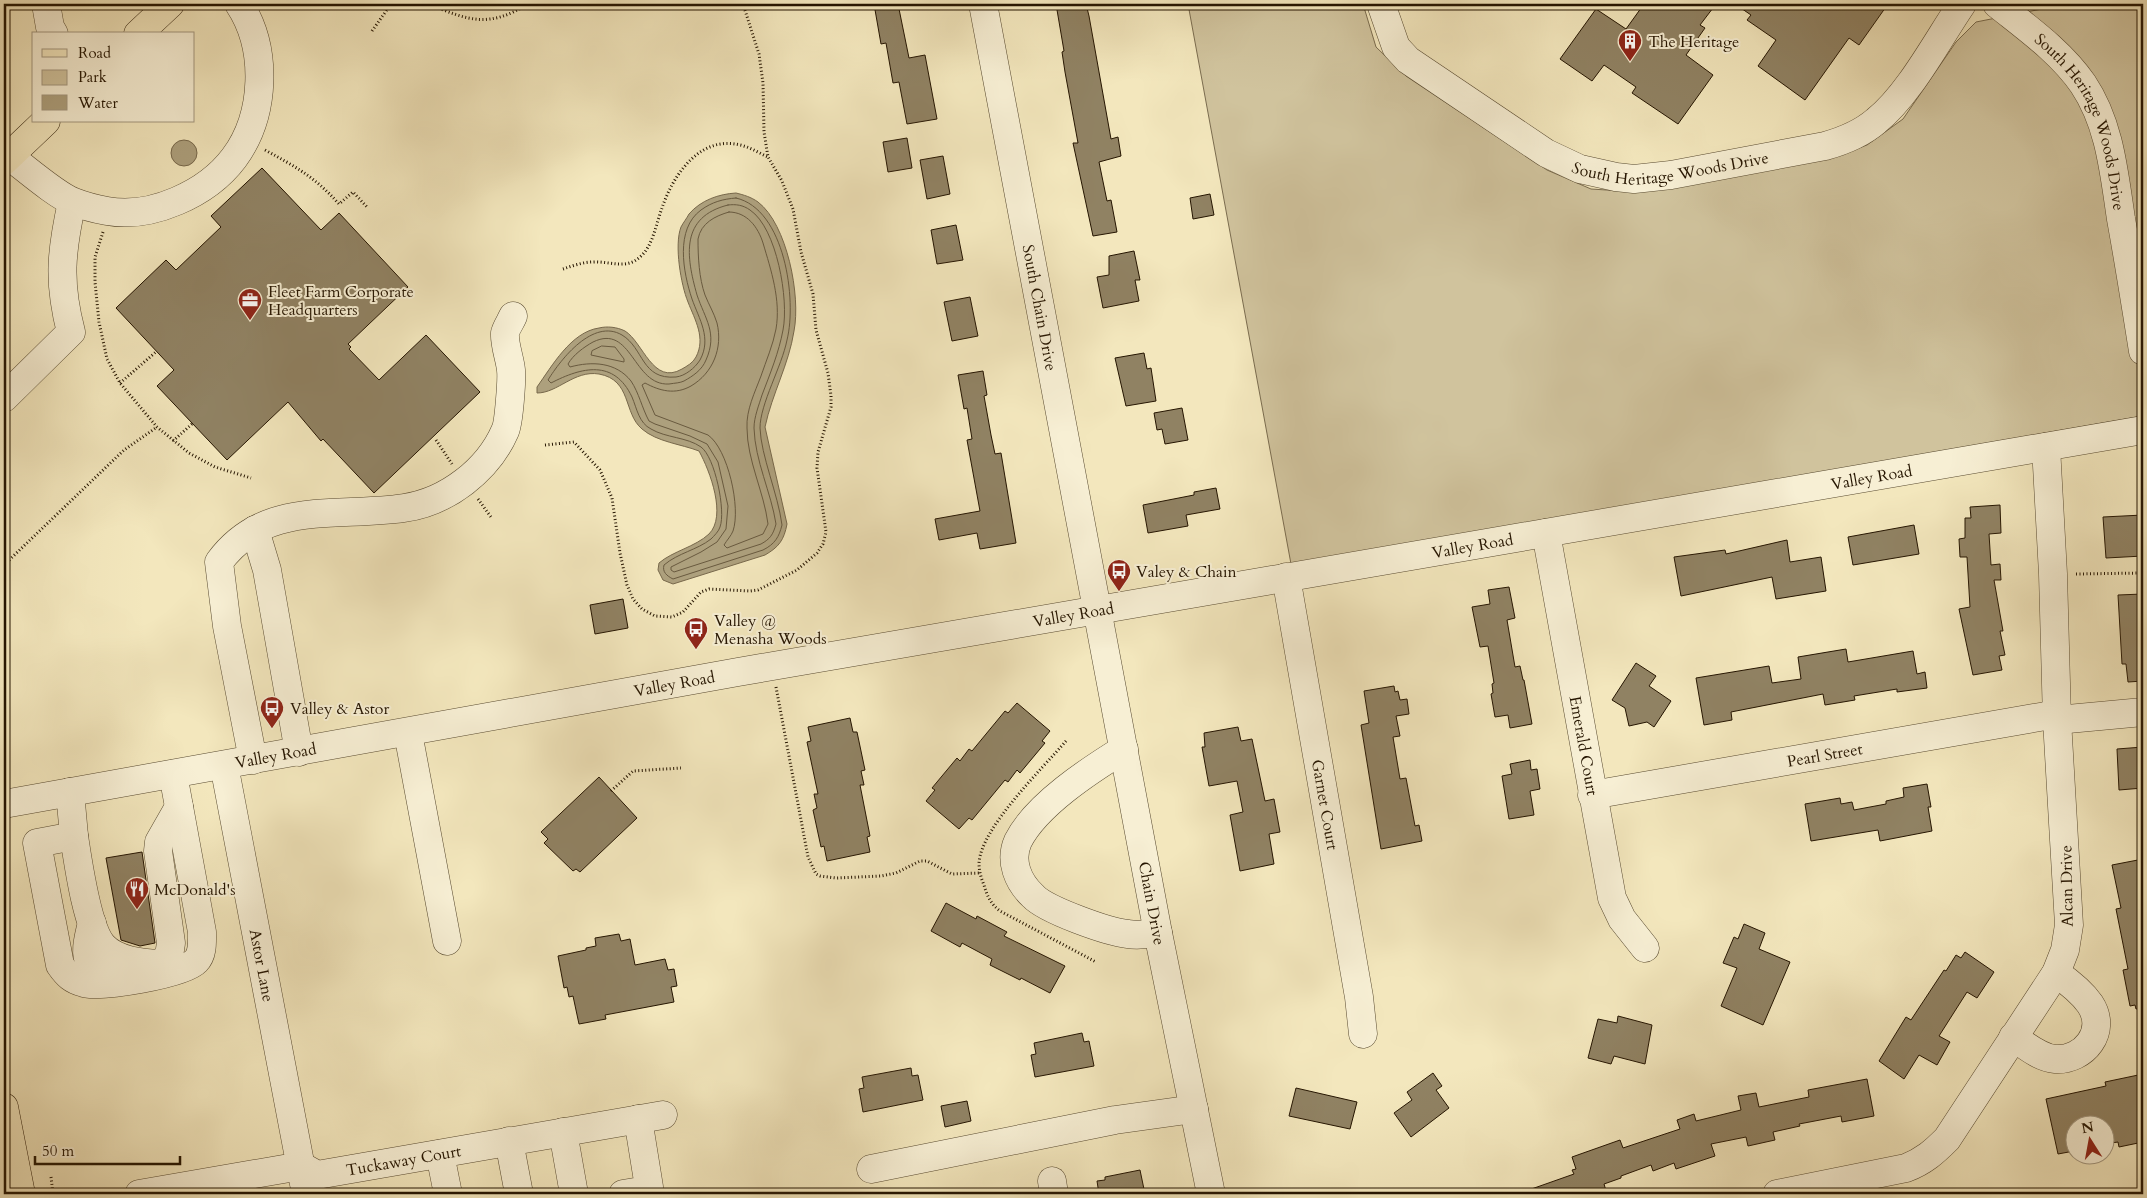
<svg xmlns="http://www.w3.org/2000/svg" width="2147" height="1198" viewBox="0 0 2147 1198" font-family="Cardo,serif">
<rect width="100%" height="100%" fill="#f3e7bd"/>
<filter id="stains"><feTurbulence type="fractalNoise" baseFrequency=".004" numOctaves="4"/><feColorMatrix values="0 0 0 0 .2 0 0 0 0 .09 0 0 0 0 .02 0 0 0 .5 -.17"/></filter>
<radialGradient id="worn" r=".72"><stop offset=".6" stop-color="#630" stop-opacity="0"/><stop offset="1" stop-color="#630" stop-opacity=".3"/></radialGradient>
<path fill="#d0c39d" stroke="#7a6c4f" d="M 1188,4 L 1363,4 L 1376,47 L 1406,76 L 1547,170 L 1591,189 L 1622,191 L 1834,157 L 1867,145 L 1903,119 L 1956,42 L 1976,22 L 2067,4 L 2143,4 L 2143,416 L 1291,564 Z"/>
<path fill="#ada07d" stroke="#77684b" d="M171 153a13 13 0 1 1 26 0a13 13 0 1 1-26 0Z
M 736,193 C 744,195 751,197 758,202 C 787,224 801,296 794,331 C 789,364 772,394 765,427 L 787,524 C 784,540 779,547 765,555 L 673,584 L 663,580 L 658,570 L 659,563 C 673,551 695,547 709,534 C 727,516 710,471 699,451 C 681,444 657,442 642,429 C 623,413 632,380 599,374 C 574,370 558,393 537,393 L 537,387 C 552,366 571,332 599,328 C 607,326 617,327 625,331 C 643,342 653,386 682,369 C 687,366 693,363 696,357 C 706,338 695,320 688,302 C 681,285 674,245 681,227 C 683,223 687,218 689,214 C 701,200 719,194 736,193 Z"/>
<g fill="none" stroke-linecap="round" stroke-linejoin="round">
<path stroke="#695a3f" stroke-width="1" d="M 736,198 C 785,209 797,300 787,340 C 782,366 760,404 760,428 C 761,456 778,494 782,525 C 779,537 775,544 763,550 L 673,579 C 667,576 662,572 664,565 C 678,553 697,550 711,539 C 714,536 719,531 720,527 C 726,511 715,457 701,447 C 687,437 666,438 651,429 C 639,423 637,409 632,397 C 614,359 582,367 551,383 L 548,380 C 561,359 593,318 622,335 C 644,348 641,380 676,377 C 685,376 695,368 700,360 C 712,338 699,319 692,299 C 683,272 675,229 701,210 C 712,202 723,199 736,198 Z
M 728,205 C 736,204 743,205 750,210 C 777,228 789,300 783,330 C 779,352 770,374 762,395 C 759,405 754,417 754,428 C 755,461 771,492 776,524 C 773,535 770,539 761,544 L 674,572 L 671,570 L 671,567 L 701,552 L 717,542 L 726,529 L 728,506 L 718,462 L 707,444 L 690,436 L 655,424 L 649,421 C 642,408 639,393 631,381 C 616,362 592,361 570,367 L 568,364 C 573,355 584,347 593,342 C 632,323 633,386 669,384 C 675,383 680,383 684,381 C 693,376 702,370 706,360 C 718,333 705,319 697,295 C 686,256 680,217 728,205 Z
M 729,212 C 747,212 758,227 763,243 C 771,270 781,300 776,329 C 773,345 766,361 761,376 C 755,392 746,410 747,428 C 747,460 764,492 768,524 L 763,534 L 727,548 L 724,545 C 727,540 731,536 733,531 C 741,508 728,449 708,435 L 655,415 L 642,385 L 645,383 C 660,391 675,395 691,386 C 713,373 723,348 717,323 C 714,313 709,305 705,295 C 699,278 698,257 698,239 C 701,223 715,216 729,212 Z
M 602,346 L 615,347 L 624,359 L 624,362 L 591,355 L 592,351 Z"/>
</g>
<path fill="#908263" stroke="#251501" d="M 874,4 L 898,4 L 909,58 L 925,55 L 937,119 L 907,124 L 899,82 L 893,83 L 886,43 L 881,44 Z
M 1056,4 L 1086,4 L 1089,16 L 1111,139 L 1118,137 L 1121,156 L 1099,162 L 1107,201 L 1111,200 L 1117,232 L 1093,236 L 1073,143 L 1078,143 L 1065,72 L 1062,52 L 1064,51 Z
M 1644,4 L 1716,4 L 1700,25 L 1705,28 L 1686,55 L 1713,75 L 1678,124 L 1632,93 L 1636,87 L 1604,65 L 1592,81 L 1560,59 L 1596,9 L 1626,29 Z
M 1735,4 L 1888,4 L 1859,45 L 1849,38 L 1805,100 L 1758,66 L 1776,40 L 1747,20 L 1751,15 Z
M 907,138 L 912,168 L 888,172 L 883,142 Z
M 943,156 L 950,194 L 927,199 L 920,160 Z
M 262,168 L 321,230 L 339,213 L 408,287 L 348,344 L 351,347 L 349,349 L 379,380 L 426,335 L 480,392 L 374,493 L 323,439 L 321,441 L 288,402 L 227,460 L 157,386 L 174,370 L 116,308 L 166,260 L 176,270 L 221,227 L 211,216 Z
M 1210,194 L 1214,215 L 1193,219 L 1190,198 Z
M 956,225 L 963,260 L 937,264 L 931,230 Z
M 1134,251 L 1140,280 L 1135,280 L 1139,301 L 1103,308 L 1097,277 L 1109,275 L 1109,256 Z
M 970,297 L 978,336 L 952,341 L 944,302 Z
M 1144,353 L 1147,369 L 1151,368 L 1156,401 L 1126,406 L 1115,358 Z
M 983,371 L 987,395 L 984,396 L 991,435 L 995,454 L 1001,453 L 1016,543 L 980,549 L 977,533 L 939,540 L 935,519 L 980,511 L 967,440 L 972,439 L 967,408 L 964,409 L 958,375 Z
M 1182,408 L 1188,440 L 1165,444 L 1162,429 L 1157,430 L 1154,413 Z
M 1216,488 L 1220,509 L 1186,515 L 1188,526 L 1148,533 L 1143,505 L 1194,495 L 1194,492 Z
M 2000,505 L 2001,533 L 1989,534 L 1991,565 L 2000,564 L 2001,580 L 1994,580 L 2003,631 L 2000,631 L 2005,655 L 1999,656 L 2002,670 L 1973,675 L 1959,609 L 1970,607 L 1967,557 L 1960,557 L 1959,539 L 1965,538 L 1965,518 L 1971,518 L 1970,507 Z
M 2143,515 L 2143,556 L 2106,558 L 2103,517 Z
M 1914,525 L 1919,554 L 1853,565 L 1848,537 Z
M 1787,540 L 1790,562 L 1821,557 L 1826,591 L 1776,599 L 1772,577 L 1681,596 L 1674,557 L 1725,550 L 1726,554 Z
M 1509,587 L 1515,618 L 1507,620 L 1515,667 L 1520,666 L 1523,680 L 1524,680 L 1532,724 L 1510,728 L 1508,715 L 1495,717 L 1491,694 L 1493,693 L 1492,684 L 1494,683 L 1488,646 L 1480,647 L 1472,607 L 1490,604 L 1488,590 Z
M 2143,594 L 2143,681 L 2128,682 L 2126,664 L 2122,664 L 2118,595 Z
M 623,599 L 628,628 L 595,634 L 590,605 Z
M 1846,649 L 1848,662 L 1913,651 L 1917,674 L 1925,672 L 1927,688 L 1897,692 L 1897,689 L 1854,696 L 1855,700 L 1825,705 L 1823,694 L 1731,712 L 1732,720 L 1704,725 L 1696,678 L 1769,666 L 1772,683 L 1801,679 L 1798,657 Z
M 1636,663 L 1656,676 L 1649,686 L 1671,701 L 1654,727 L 1647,722 L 1629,726 L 1625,708 L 1612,700 Z
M 1394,686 L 1395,692 L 1398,691 L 1400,700 L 1407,699 L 1409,714 L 1396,716 L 1400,736 L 1393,737 L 1400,779 L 1406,778 L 1415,826 L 1419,825 L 1422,841 L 1381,849 L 1361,725 L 1369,723 L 1364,691 Z
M 1017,703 L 1050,731 L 1042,741 L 1045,743 L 1020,773 L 1017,770 L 1008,782 L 1005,780 L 972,820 L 969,818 L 959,829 L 926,801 L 935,790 L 932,788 L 957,758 L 960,761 L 969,749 L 972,751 L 1005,711 L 1008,713 Z
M 850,718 L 853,732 L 857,732 L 865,770 L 861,771 L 864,785 L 860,785 L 870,836 L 867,837 L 870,852 L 827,861 L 824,846 L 821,847 L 813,810 L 817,808 L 814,794 L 818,794 L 807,742 L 811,741 L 808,727 Z
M 1238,727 L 1241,741 L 1252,739 L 1265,801 L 1274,799 L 1280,832 L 1269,834 L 1274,864 L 1240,871 L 1230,815 L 1243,812 L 1237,781 L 1209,786 L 1202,747 L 1205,747 L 1204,733 Z
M 2143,747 L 2143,788 L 2119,790 L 2117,749 Z
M 1530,760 L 1531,770 L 1537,769 L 1540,789 L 1530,791 L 1534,815 L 1509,819 L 1502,776 L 1512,774 L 1510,764 Z
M 599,777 L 637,818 L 580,872 L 576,869 L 573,871 L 544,843 L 548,839 L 541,832 Z
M 1927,784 L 1931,807 L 1928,807 L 1932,831 L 1880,841 L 1878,830 L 1811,841 L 1805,804 L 1840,798 L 1841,804 L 1852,802 L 1854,810 L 1886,804 L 1886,801 L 1904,797 L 1903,788 Z
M 142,852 L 155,943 L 140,946 L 121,940 L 106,858 Z
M 2143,859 L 2143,1008 L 2136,1009 L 2135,1005 L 2130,1006 L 2123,970 L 2128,969 L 2116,909 L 2121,908 L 2112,865 Z
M 946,903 L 976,919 L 977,916 L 1007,932 L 1004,936 L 1065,966 L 1050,993 L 1021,978 L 1020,980 L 990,965 L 992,959 L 962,943 L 960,947 L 931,931 Z
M 1744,924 L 1765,933 L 1759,949 L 1790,962 L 1763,1025 L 1721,1006 L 1737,968 L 1723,963 L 1734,937 L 1738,939 Z
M 619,934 L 621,941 L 630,939 L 635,965 L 665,959 L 668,970 L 674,969 L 677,986 L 671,987 L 674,1002 L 605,1015 L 606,1019 L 579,1024 L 573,996 L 569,997 L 567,987 L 564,988 L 558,956 L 586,950 L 586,948 L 596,946 L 595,938 Z
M 1965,952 L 1994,972 L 1977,998 L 1967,992 L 1939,1036 L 1950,1042 L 1937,1065 L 1919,1055 L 1904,1079 L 1879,1061 L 1906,1017 L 1911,1020 L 1944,970 L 1946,971 L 1956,955 L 1961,958 Z
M 1618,1016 L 1652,1025 L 1645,1064 L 1614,1056 L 1611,1064 L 1588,1058 L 1598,1019 L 1617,1023 Z
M 1082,1033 L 1084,1042 L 1089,1041 L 1094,1066 L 1035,1077 L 1031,1055 L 1036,1054 L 1034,1043 Z
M 911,1068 L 912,1076 L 918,1075 L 923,1100 L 863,1112 L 859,1089 L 864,1088 L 862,1077 Z
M 1433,1073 L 1442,1086 L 1436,1090 L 1449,1108 L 1411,1137 L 1394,1113 L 1412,1100 L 1407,1092 Z
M 2143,1074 L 2143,1142 L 2119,1147 L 2118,1142 L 2104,1144 L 2104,1126 L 2074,1126 L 2074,1151 L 2058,1154 L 2046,1099 L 2106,1086 L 2105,1082 Z
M 1867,1079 L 1874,1116 L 1842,1122 L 1841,1116 L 1799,1124 L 1800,1126 L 1773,1132 L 1775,1140 L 1748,1146 L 1746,1137 L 1711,1144 L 1715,1156 L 1676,1169 L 1674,1163 L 1653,1171 L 1651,1165 L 1621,1176 L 1621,1178 L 1604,1184 L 1607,1194 L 1523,1194 L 1523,1192 L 1574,1174 L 1572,1170 L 1576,1169 L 1572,1157 L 1620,1140 L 1623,1148 L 1680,1129 L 1677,1120 L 1694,1114 L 1696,1121 L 1741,1110 L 1738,1096 L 1756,1093 L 1759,1107 L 1809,1097 L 1808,1090 Z
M 1296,1088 L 1357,1102 L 1350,1129 L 1289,1116 Z
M 967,1101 L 971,1121 L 945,1127 L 941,1106 Z
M 1140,1170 L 1145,1194 L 1099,1194 L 1097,1181 L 1105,1180 L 1105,1177 Z"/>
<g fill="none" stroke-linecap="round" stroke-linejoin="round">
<g stroke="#584a30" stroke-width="29">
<g id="minor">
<path d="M 46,4 L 50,27 L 54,34"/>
<path id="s1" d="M 983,4 L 1158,933 L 1211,1194"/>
<path id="s2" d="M 1381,4 L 1396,47 L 1408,60 L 1546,153 L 1580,169 L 1616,177 L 1634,179 L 1671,175 L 1825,146 C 1843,141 1862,133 1876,121 C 1909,95 1938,39 1962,4"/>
<path id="s3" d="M 1997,4 C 2027,28 2061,52 2083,84 C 2110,124 2114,173 2121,219 C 2129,263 2136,307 2143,351"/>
<path d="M 9,156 C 24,167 57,196 74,202 C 84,206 96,209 107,211 C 151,219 207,194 234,158 C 266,115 268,48 239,4"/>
<path d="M 4,398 L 71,332 C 58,282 61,252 72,202"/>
<path d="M 255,530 L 267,570 L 299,752"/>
<path id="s4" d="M 1546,533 L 1612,898 L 1622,919 L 1645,948"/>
<path id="s5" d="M 1286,577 L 1359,997 L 1363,1034"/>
<path d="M 2057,720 L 2143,712"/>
<path d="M 408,733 L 447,941"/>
<path d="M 1124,749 C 1090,770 1036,805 1018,841 C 1009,861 1018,882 1033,896 C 1046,910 1108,932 1128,934 C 1138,936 1148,934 1158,933"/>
<path d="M 253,760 L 227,626 L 219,562 C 265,499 338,518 404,508 C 447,502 488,470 505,431 C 509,423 512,379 511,370 C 510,359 504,344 505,333 C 506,328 511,321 513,316"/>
<path id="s6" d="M 224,765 L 306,1194"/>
<path d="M 70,792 L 74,836 L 37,843 L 60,965 C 67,975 72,980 84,983 C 101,988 184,974 196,961 C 203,954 202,942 202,932 L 173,774"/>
<path id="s7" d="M 1592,795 L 2057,714"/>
<path id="s8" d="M 4,804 L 738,672 L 2143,430"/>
<path d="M 74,836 C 78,862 87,928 103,946 C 117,961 142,963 160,964 L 169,956 L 171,943 L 158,851 L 159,842 L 179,807"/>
<path d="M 92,923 C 82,961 84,973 128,970"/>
<path d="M 2013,1037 C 2025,1045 2040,1058 2055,1059 C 2084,1061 2108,1031 2090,1004 C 2081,991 2069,982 2056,973"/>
<path d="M 563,1132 L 574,1194"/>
<path d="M 509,1141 L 519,1194"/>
<path d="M 440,1154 L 448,1194"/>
<path id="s9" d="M 301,1166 L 317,1175 L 663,1115"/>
<path d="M 871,1169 L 1115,1120 L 1194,1109"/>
<path d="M 1052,1181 L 1054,1194"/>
<path d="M 139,1194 L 301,1166"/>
<path d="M 623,1194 L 647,1190 L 649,1187 L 638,1119"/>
<path d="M 1777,1194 L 1906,1168 C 1924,1161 1934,1152 1947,1139 L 2056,973 L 2065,950 L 2069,925 L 2057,720 L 2053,574 L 2046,447"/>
</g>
</g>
<g stroke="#251501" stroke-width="29">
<path id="major" d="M 138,34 L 170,4
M 4,161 L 46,121
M 4,1107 L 21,1194"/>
</g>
<path stroke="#251501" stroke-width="3" stroke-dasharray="1 2.5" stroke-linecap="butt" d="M 429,4 C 469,21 489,28 528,4
M 372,31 L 391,4
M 265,150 C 296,167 315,177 339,204 L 353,192 L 367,207
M 103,232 L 95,257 L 95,282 L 99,322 L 107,359 L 120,383 L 157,427 L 189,453 L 215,467 L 251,478
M 563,269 C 572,266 583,262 593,262 C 610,261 626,270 640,257 C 653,246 656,224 662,208 C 673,175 700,135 740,145 C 750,147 759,153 768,157
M 120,383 L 157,351
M 436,440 L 452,464
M 173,441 L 193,423
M 545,445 L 574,442 L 600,470 L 612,498 L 620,553 L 627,585 L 633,599 L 642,609 L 655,616 L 672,617 L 683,612 L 701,592 L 709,589 L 750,591 L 758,590 L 797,570 L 817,553 L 823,544 L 826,532 L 817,468 L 818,452 L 831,407 L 831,396 L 828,373 L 816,330 L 813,294 L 801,252 L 793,209 L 782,181 L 768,157 L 764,132 L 763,83 L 759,54 L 743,4
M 478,499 L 491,517
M 4,565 L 124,450 L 157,427
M 2076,574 L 2143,573
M 776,687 L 808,857 L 816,874 L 820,876 L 836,878 L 881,876 L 896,873 L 920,861 L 927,861 L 952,874 L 980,873
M 1066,741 C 1042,769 981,828 979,863 C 979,871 981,878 984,885 C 987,896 991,904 1000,911 L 1096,962
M 611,791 L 633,771 L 681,768
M 51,1177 L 53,1194"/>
<use href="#minor" stroke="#f7efd4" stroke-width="28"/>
<use href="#major" stroke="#f3e7bd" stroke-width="28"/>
</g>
<defs>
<g id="building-pin" transform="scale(1.25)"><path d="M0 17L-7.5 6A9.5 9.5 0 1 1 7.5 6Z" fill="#8f2418" stroke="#f7efd4"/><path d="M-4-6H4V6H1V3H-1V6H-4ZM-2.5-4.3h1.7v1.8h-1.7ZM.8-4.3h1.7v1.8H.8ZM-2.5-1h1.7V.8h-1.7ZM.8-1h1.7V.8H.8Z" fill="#fff"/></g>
<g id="office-pin" transform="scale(1.25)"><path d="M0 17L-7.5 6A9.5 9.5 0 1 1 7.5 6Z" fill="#8f2418" stroke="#f7efd4"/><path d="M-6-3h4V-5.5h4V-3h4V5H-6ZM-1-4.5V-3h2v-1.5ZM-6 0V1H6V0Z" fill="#fff"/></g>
<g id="bus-pin" transform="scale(1.25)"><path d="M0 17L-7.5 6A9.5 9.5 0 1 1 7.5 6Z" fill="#8f2418" stroke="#f7efd4"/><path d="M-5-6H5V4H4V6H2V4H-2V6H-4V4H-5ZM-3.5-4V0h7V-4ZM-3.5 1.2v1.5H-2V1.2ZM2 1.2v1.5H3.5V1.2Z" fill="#fff"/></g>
<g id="restaurant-pin" transform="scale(1.25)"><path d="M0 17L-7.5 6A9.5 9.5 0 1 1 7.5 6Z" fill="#8f2418" stroke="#f7efd4"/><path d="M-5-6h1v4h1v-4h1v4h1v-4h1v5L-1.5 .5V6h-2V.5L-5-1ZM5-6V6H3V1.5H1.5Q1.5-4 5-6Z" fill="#fff"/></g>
</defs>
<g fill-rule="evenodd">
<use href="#building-pin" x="1630" y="41"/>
<use href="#office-pin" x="250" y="300"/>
<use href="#bus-pin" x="1119" y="571"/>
<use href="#bus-pin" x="696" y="629"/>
<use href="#bus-pin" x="272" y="708"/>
<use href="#restaurant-pin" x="137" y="889"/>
</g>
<g text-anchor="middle" stroke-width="4" stroke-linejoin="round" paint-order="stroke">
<g font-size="16" fill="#251501" stroke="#f7efd4" text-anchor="start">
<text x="1648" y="47">The Heritage</text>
<text x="268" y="297">Fleet Farm Corporate<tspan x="268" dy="18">Headquarters</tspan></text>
<text x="1136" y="577">Valey &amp; Chain</text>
<text x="714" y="626">Valley @<tspan x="714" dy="18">Menasha Woods</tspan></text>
<text x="290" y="714">Valley &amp; Astor</text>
<text x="154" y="895">McDonald's</text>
</g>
<g font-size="16" fill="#251501" stroke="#f7efd4">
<text dy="6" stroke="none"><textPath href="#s3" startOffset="151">South Heritage Woods Drive</textPath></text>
<text dy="6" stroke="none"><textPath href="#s2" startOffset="359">South Heritage Woods Drive</textPath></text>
<text dy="6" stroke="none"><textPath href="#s1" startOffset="309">South Chain Drive</textPath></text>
<text dy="6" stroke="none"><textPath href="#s8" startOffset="1896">Valley Road</textPath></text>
<text dy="6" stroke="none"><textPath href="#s8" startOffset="1491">Valley Road</textPath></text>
<text dy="6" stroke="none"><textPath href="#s8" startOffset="1086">Valley Road</textPath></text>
<text dy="6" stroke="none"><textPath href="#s8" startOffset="681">Valley Road</textPath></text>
<text dy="6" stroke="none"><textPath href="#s4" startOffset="216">Emerald Court</textPath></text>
<text dy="6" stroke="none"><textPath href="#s7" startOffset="236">Pearl Street</textPath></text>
<text dy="6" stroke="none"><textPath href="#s8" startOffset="276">Valley Road</textPath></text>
<text dy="6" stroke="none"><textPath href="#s5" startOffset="231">Garnet Court</textPath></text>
<text transform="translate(2066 886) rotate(-91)" y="6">Alcan Drive</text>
<text dy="6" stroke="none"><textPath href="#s1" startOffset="915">Chain Drive</textPath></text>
<text dy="6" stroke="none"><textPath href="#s6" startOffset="204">Astor Lane</textPath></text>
<text dy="6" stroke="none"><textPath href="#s9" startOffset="106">Tuckaway Court</textPath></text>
</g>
</g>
<rect width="2147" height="1198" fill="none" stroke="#f3e7bd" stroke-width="20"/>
<rect x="5" y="5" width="2137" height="1188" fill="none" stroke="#251501" stroke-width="2.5"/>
<rect x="10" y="10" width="2127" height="1178" fill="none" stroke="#251501"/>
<rect x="32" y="32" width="162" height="90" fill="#f7efd4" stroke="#a39880"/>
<rect x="42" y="49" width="25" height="8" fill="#f3e7bd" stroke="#a39880"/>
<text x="78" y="58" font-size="15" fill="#251501">Road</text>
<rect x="42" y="70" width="25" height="15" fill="#d0c39d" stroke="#a39880"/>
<text x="78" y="82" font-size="15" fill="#251501">Park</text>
<rect x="42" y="95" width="25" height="15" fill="#ada07d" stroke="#a39880"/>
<text x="78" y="108" font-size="15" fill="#251501">Water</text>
<g transform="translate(2090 1140) rotate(349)"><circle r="24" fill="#f7efd4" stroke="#a39880"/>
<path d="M0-4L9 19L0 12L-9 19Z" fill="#8f2418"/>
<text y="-8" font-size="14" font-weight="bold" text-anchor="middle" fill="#251501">N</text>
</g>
<path d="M35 1156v8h145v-8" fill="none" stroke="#251501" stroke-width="2.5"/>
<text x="42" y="1156" font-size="15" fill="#251501" stroke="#f7efd4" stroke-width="4" paint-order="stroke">50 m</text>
<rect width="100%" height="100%" filter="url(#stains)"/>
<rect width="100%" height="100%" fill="url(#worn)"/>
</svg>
